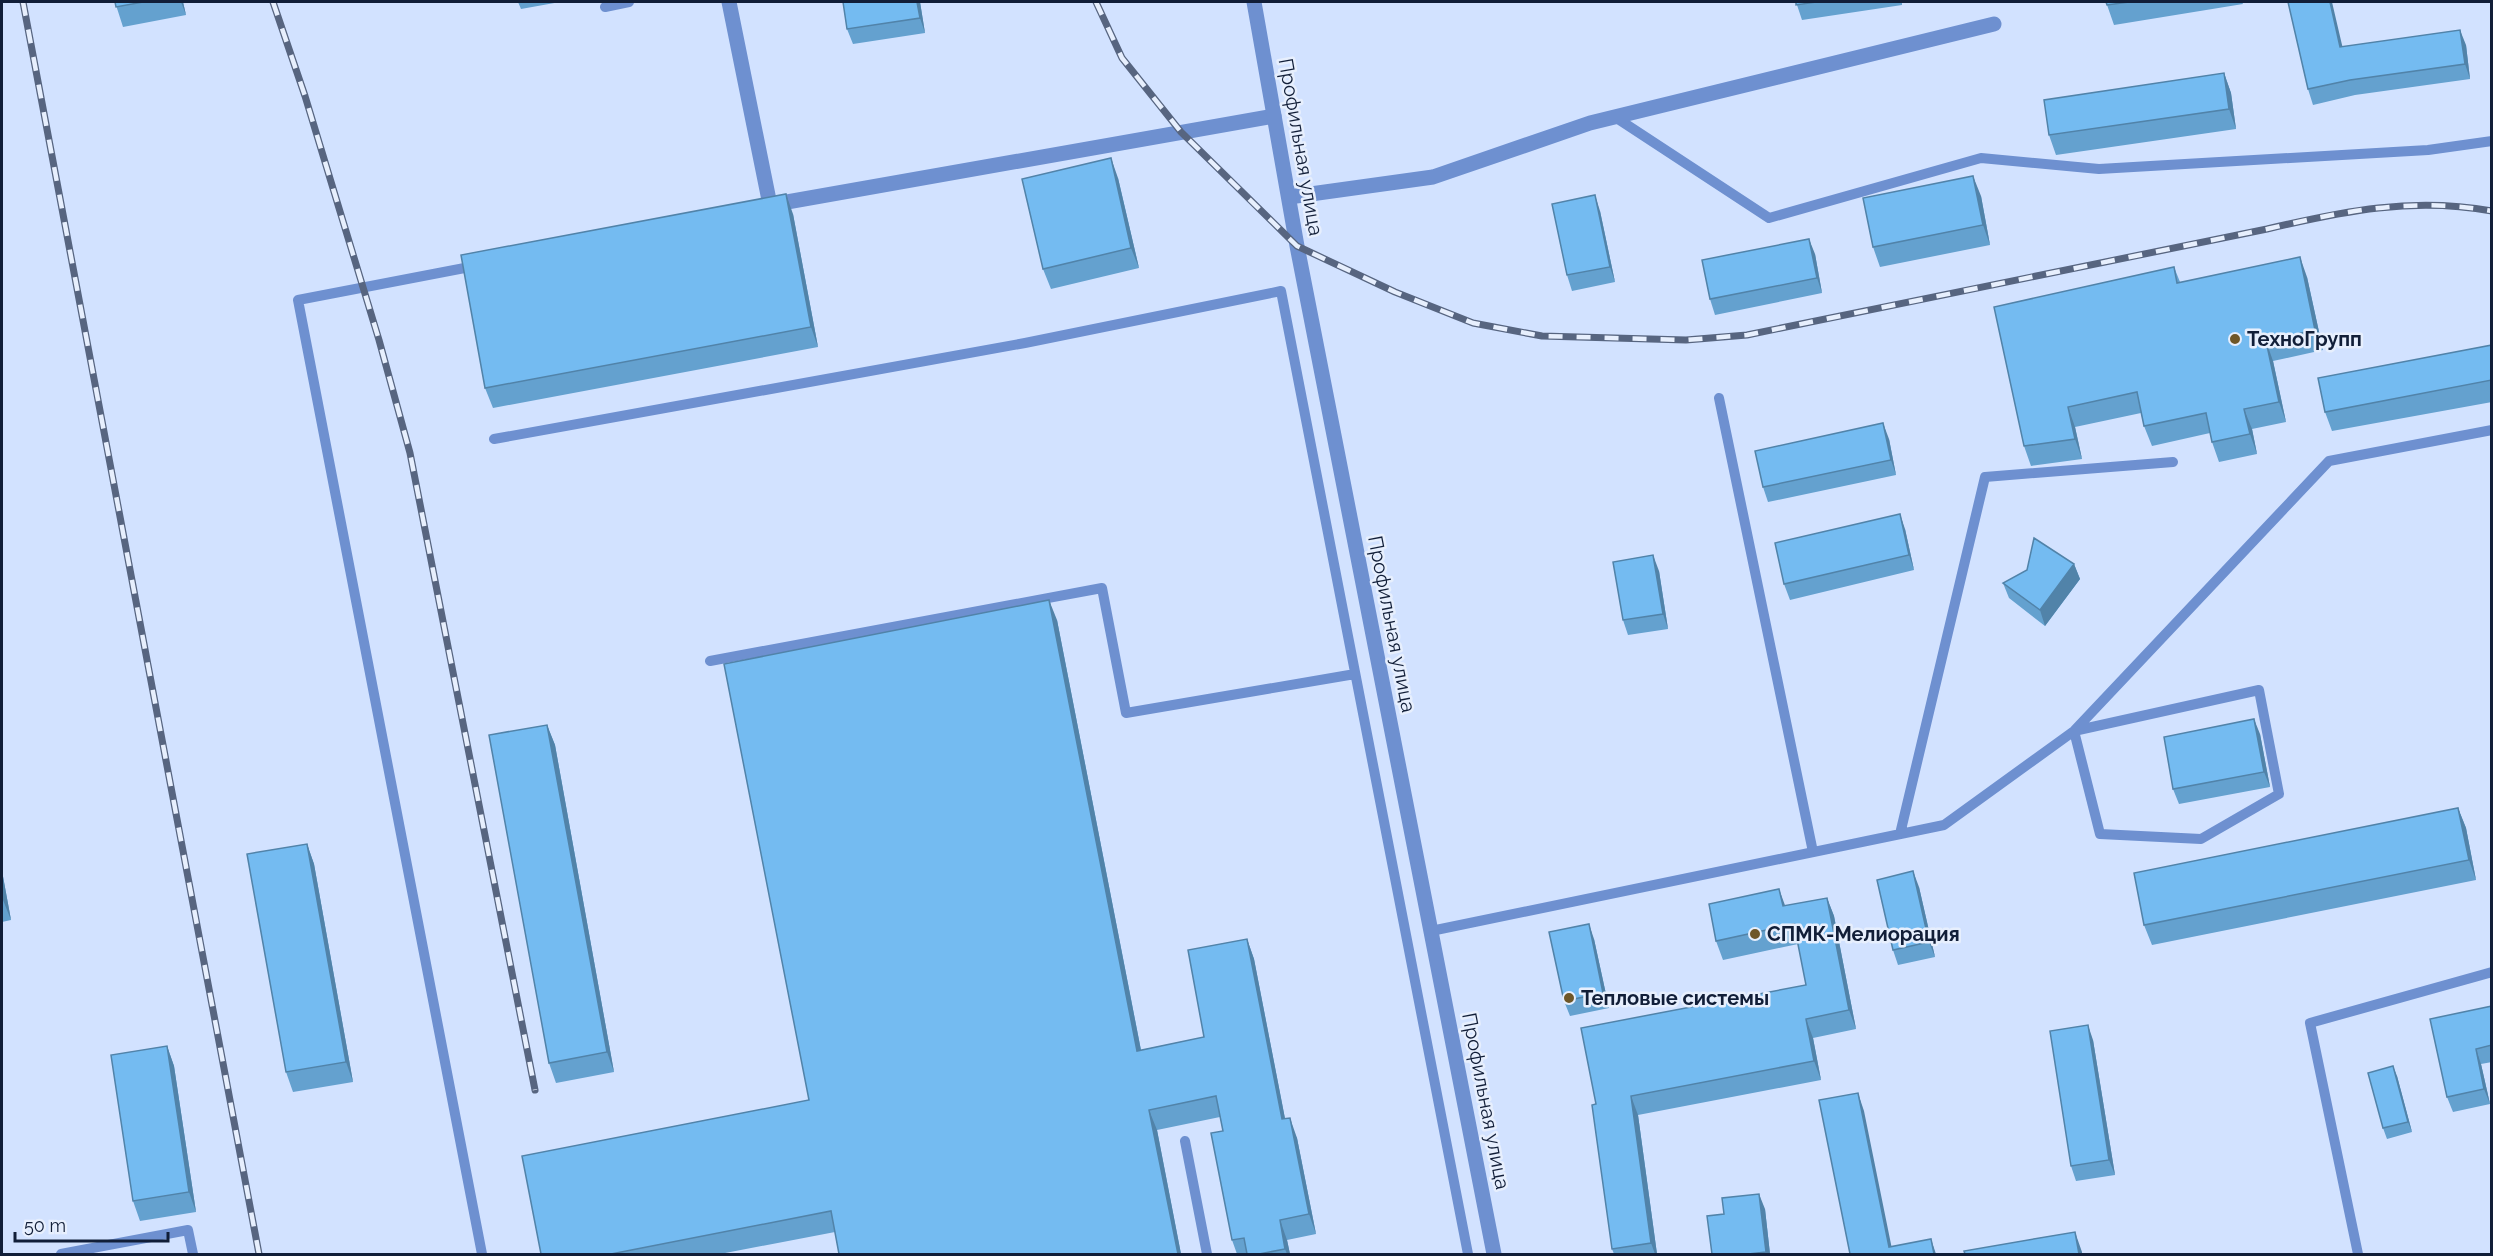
<svg xmlns="http://www.w3.org/2000/svg" width="2493" height="1256" viewBox="0 0 2493 1256" font-family="Raleway,sans-serif">
<rect width="100%" height="100%" fill="#d2e2ff"/>
<g fill="none" stroke-linecap="round" stroke-linejoin="round">
<path stroke="#6e90d0" stroke-width="10" d="M 605,7 L 629,2
M 1615,117 L 1769,218 L 1981,158 L 2099,169 L 2428,150 L 2492,141
M 475,266 L 298,300 L 482,1254
M 1719,398 L 1813,852
M 494,439 L 1025,343 L 1281,291 L 1468,1254
M 710,661 L 1102,588 L 1126,713 L 1355,674
M 2259,690 L 2279,794 L 2201,839 L 2100,834 L 2074,731 Z
M 1900,834 L 1985,477 L 2173,462
M 1431,931 L 1944,825 L 2074,731 L 2329,461 L 2492,430
M 1185,1141 L 1207,1254
M 61,1254 L 188,1230 L 193,1254
M 2358,1254 L 2310,1023 L 2492,972"/>
<path stroke="#6e90d0" stroke-width="15" d="M 729,2 L 770,205 L 1274,116
M 1289,197 L 1433,177 L 1590,123 L 1994,24"/>
<path stroke="#6e90d0" stroke-width="15" d="M 1254,2 L 1297,246 L 1494,1254"/>
<g stroke="#576580" stroke-width="7">
<path id="rail" d="M 23,2 L 259,1254
M 273,2 L 305,96 L 379,340 L 410,453 L 535,1090
M 1096,2 L 1122,58 L 1181,132 L 1297,246 L 1395,292 L 1473,323 L 1542,336 L 1686,340 L 1747,335 L 2267,229 C 2344,211 2412,197 2492,211"/>
</g>
<use href="#rail" stroke="#e7effd" stroke-width="4.5" stroke-dasharray="14" stroke-linecap="butt"/>
</g>
<path fill="#64a1cf" d="M 115,2 L 183,2 L 186,15 L 123,27 Z
M 518,2 L 560,2 L 521,9 Z
M 843,2 L 920,2 L 925,33 L 853,44 L 847,29 Z
M 1796,2 L 1902,2 L 1902,5 L 1802,20 Z
M 2106,2 L 2242,2 L 2243,4 L 2114,25 Z
M 2466,45 L 2470,79 L 2355,95 L 2313,105 L 2308,89 L 2342,47 Z
M 2224,73 L 2231,93 L 2236,129 L 2056,155 L 2049,135 Z
M 1118,178 L 1139,268 L 1051,289 L 1043,269 Z
M 1981,196 L 1990,245 L 1880,267 L 1873,247 Z
M 1600,211 L 1615,282 L 1572,291 L 1567,275 Z
M 793,214 L 818,347 L 493,408 L 485,388 Z
M 1815,254 L 1822,293 L 1715,315 L 1710,299 Z
M 2174,267 L 2180,282 L 2307,277 L 2323,350 L 2273,361 L 2286,422 L 2252,429 L 2257,454 L 2219,462 L 2212,442 L 2210,433 L 2152,446 L 2144,426 L 2141,413 L 2075,427 L 2082,459 L 2031,466 L 2024,446 Z
M 2492,345 L 2492,402 L 2332,431 L 2325,412 Z
M 1889,439 L 1896,475 L 1768,502 L 1763,487 Z
M 1905,529 L 1914,570 L 1790,600 L 1784,584 Z
M 2074,564 L 2080,579 L 2045,626 L 2009,598 L 2003,583 Z
M 1659,571 L 1668,629 L 1628,635 L 1623,620 Z
M 1057,620 L 1141,1050 L 1204,1037 L 1247,939 L 1254,959 L 1285,1119 L 1297,1138 L 1316,1234 L 1287,1240 L 1290,1254 L 1237,1254 L 1232,1240 L 1223,1131 L 1220,1117 L 1157,1130 L 1181,1254 L 839,1254 L 835,1232 L 720,1254 L 541,1254 L 809,1100 Z
M 547,725 L 555,745 L 614,1072 L 556,1083 L 549,1063 Z
M 2260,734 L 2270,787 L 2179,804 L 2173,789 Z
M 2458,808 L 2466,828 L 2476,880 L 2152,945 L 2144,925 Z
M 307,844 L 314,864 L 353,1082 L 293,1092 L 286,1072 Z
M 2,871 L 11,920 L 2,922 Z
M 1919,887 L 1935,957 L 1898,965 L 1893,950 Z
M 1827,898 L 1834,916 L 1856,1029 L 1813,1038 L 1821,1080 L 1638,1115 L 1657,1254 L 1614,1254 L 1612,1249 L 1596,1104 L 1806,985 L 1798,944 L 1723,960 L 1716,941 L 1785,906 Z
M 1594,939 L 1609,1008 L 1570,1016 L 1564,1001 Z
M 2492,1006 L 2492,1062 L 2481,1064 L 2490,1104 L 2453,1112 L 2447,1097 Z
M 2093,1040 L 2115,1175 L 2076,1181 L 2071,1166 Z
M 167,1046 L 174,1066 L 196,1212 L 140,1221 L 133,1201 Z
M 2397,1076 L 2412,1132 L 2387,1139 L 2383,1128 Z
M 1765,1209 L 1770,1254 L 1712,1254 Z"/>
<path fill="#5183a9" d="M 181,2 L 183,2 L 186,15 Z
M 917,2 L 920,2 L 925,33 L 920,18 Z
M 2330,2 L 2332,2 L 2346,62 L 2340,47 Z
M 2460,30 L 2466,45 L 2470,79 L 2465,64 Z
M 2224,73 L 2231,93 L 2236,129 L 2229,109 Z
M 1111,158 L 1118,178 L 1139,268 L 1131,248 Z
M 1973,176 L 1981,196 L 1990,245 L 1983,225 Z
M 786,194 L 793,214 L 818,347 L 811,327 Z
M 1595,195 L 1600,211 L 1615,282 L 1610,267 Z
M 1809,239 L 1815,254 L 1822,293 L 1817,278 Z
M 2300,257 L 2307,277 L 2323,350 L 2315,330 Z
M 2266,341 L 2273,361 L 2286,422 L 2279,402 Z
M 2068,407 L 2075,427 L 2082,459 L 2075,439 Z
M 2244,409 L 2252,429 L 2257,454 L 2250,434 Z
M 1883,423 L 1889,439 L 1896,475 L 1891,460 Z
M 1900,514 L 1905,529 L 1914,570 L 1909,555 Z
M 1653,555 L 1659,571 L 1668,629 L 1663,614 Z
M 2074,564 L 2080,579 L 2045,626 L 2040,610 Z
M 1049,600 L 1057,620 L 1145,1071 L 1137,1051 Z
M 2254,719 L 2260,734 L 2270,787 L 2264,772 Z
M 547,725 L 555,745 L 614,1072 L 607,1052 Z
M 2458,808 L 2466,828 L 2476,880 L 2469,860 Z
M 307,844 L 314,864 L 353,1082 L 346,1062 Z
M 2,871 L 11,920 L 3,900 L 2,890 Z
M 1913,871 L 1919,887 L 1935,957 L 1929,942 Z
M 1779,889 L 1786,908 L 1783,906 Z
M 1827,898 L 1834,916 L 1856,1029 L 1849,1010 Z
M 1589,924 L 1594,939 L 1609,1008 L 1603,993 Z
M 1247,939 L 1254,959 L 1289,1139 L 1282,1119 Z
M 1806,1019 L 1813,1038 L 1821,1080 L 1814,1061 Z
M 2088,1025 L 2093,1040 L 2115,1175 L 2109,1160 Z
M 167,1046 L 174,1066 L 196,1212 L 189,1192 Z
M 2476,1049 L 2481,1064 L 2490,1104 L 2484,1089 Z
M 2393,1066 L 2397,1076 L 2412,1132 L 2408,1122 Z
M 1858,1093 L 1864,1111 L 1893,1254 L 1889,1247 Z
M 1631,1096 L 1638,1115 L 1657,1254 L 1655,1254 L 1651,1243 Z
M 1149,1110 L 1157,1130 L 1181,1254 L 1178,1254 Z
M 1290,1118 L 1297,1138 L 1316,1234 L 1309,1214 Z
M 1759,1194 L 1765,1209 L 1770,1254 L 1767,1254 L 1766,1252 Z
M 1280,1220 L 1287,1240 L 1290,1254 L 1287,1254 L 1285,1249 Z
M 2075,1232 L 2082,1252 L 2082,1254 L 2079,1254 Z
M 1931,1239 L 1936,1254 L 1934,1254 Z"/>
<path fill="#74bbf1" stroke="#5183a9" stroke-width="1.5" d="M 115,2 L 143,2 L 116,7 Z
M 843,2 L 917,2 L 920,18 L 847,29 Z
M 1796,2 L 1816,2 L 1796,5 Z
M 2106,2 L 2129,2 L 2107,5 Z
M 2288,2 L 2330,2 L 2340,47 L 2460,30 L 2465,64 L 2350,80 L 2308,89 Z
M 2224,73 L 2229,109 L 2049,135 L 2044,100 Z
M 1111,158 L 1131,248 L 1043,269 L 1022,179 Z
M 1973,176 L 1983,225 L 1873,247 L 1863,198 Z
M 786,194 L 811,327 L 485,388 L 461,255 Z
M 1595,195 L 1610,267 L 1567,275 L 1552,204 Z
M 1809,239 L 1817,278 L 1710,299 L 1702,260 Z
M 2300,257 L 2315,330 L 2266,341 L 2279,402 L 2244,409 L 2250,434 L 2212,442 L 2206,413 L 2144,426 L 2137,392 L 2068,407 L 2075,439 L 2024,446 L 1994,307 L 2174,267 L 2177,283 Z
M 2492,345 L 2492,380 L 2325,412 L 2318,378 Z
M 1883,423 L 1891,460 L 1763,487 L 1755,451 Z
M 1900,514 L 1909,555 L 1784,584 L 1775,543 Z
M 2034,538 L 2074,564 L 2040,610 L 2003,583 L 2027,570 Z
M 1653,555 L 1663,614 L 1623,620 L 1613,562 Z
M 1049,600 L 1137,1051 L 1204,1037 L 1188,950 L 1247,939 L 1282,1119 L 1290,1118 L 1309,1214 L 1280,1220 L 1285,1249 L 1259,1254 L 1247,1254 L 1244,1238 L 1232,1240 L 1211,1133 L 1223,1131 L 1216,1096 L 1149,1110 L 1178,1254 L 839,1254 L 831,1211 L 611,1254 L 541,1254 L 522,1156 L 809,1100 L 724,664 Z
M 2254,719 L 2264,772 L 2173,789 L 2164,737 Z
M 547,725 L 607,1052 L 549,1063 L 489,735 Z
M 2458,808 L 2469,860 L 2144,925 L 2134,873 Z
M 307,844 L 346,1062 L 286,1072 L 247,854 Z
M 1913,871 L 1929,942 L 1893,950 L 1877,880 Z
M 1779,889 L 1783,906 L 1827,898 L 1849,1010 L 1806,1019 L 1814,1061 L 1631,1096 L 1651,1243 L 1612,1249 L 1592,1105 L 1596,1104 L 1581,1028 L 1806,985 L 1794,924 L 1716,941 L 1709,904 Z
M 1589,924 L 1603,993 L 1564,1001 L 1549,932 Z
M 2492,1006 L 2492,1045 L 2476,1049 L 2484,1089 L 2447,1097 L 2430,1019 Z
M 2088,1025 L 2109,1160 L 2071,1166 L 2050,1031 Z
M 167,1046 L 189,1192 L 133,1201 L 111,1055 Z
M 2393,1066 L 2408,1122 L 2383,1128 L 2368,1073 Z
M 1858,1093 L 1889,1247 L 1931,1239 L 1934,1254 L 1850,1254 L 1819,1100 Z
M 1759,1194 L 1766,1252 L 1748,1254 L 1712,1254 L 1707,1216 L 1724,1214 L 1722,1198 Z
M 2075,1232 L 2079,1254 L 1965,1254 L 1964,1251 Z"/>
<g fill="#6f5728" stroke="#e7effd" stroke-width="2">
<circle cx="2235" cy="339" r="6"/>
<circle cx="1755" cy="934" r="6"/>
<circle cx="1569" cy="998" r="6"/>
</g>
<g text-anchor="middle" stroke-width="5" stroke-linejoin="round" paint-order="stroke">
<g font-size="20" fill="#111e38" stroke="#e7effd">
<text transform="translate(1301 147) rotate(80)" y="7">Профильная улица</text>
<text transform="translate(1392 624) rotate(79)" y="7">Профильная улица</text>
<text transform="translate(1486 1101) rotate(79)" y="7">Профильная улица</text>
</g>
<g font-size="20" font-weight="bold" fill="#111e38" stroke="#e7effd" text-anchor="start">
<text x="2247" y="346">ТехноГрупп</text>
<text x="1767" y="941">СПМК-Мелиорация</text>
<text x="1581" y="1005">Тепловые системы</text>
</g>
</g>
<rect width="2493" height="1256" fill="none" stroke="#111e38" stroke-width="6"/>
<path d="M15 1232v9h153v-9" fill="none" stroke="#111e38" stroke-width="3"/>
<text x="24" y="1232" font-size="18" fill="#111e38" stroke="#e7effd" stroke-width="4.5" paint-order="stroke">50 m</text>
</svg>
